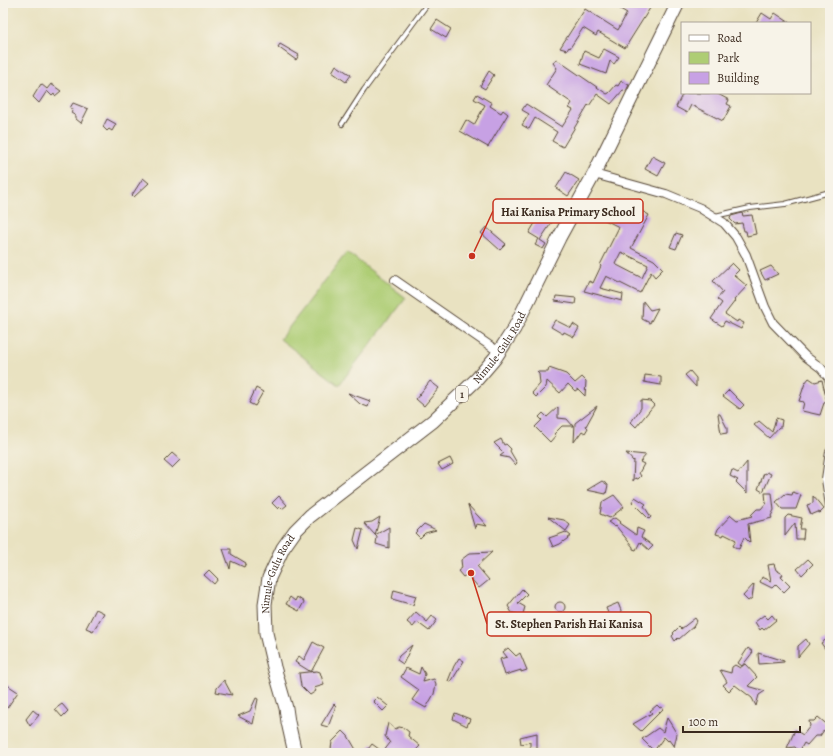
<svg xmlns="http://www.w3.org/2000/svg" width="833" height="756" viewBox="0 0 833 756" font-family="Alegreya,serif">
<rect width="100%" height="100%" fill="#f7f3e8"/>
<filter id="ink" filterUnits="userSpaceOnUse"><feTurbulence type="fractalNoise" baseFrequency=".025" numOctaves="2"/><feDisplacementMap in="SourceGraphic" scale="8" xChannelSelector="R" yChannelSelector="G"/><feConvolveMatrix kernelMatrix="1 2 1 2 8 2 1 2 1" color-interpolation-filters="sRGB"/></filter>
<filter id="wash" filterUnits="userSpaceOnUse"><feTurbulence type="fractalNoise" baseFrequency=".012" numOctaves="4" result="noise"/><feDisplacementMap in="SourceGraphic" scale="16" xChannelSelector="R" yChannelSelector="G"/><feGaussianBlur stdDeviation="0.9" result="paint"/><feColorMatrix in="noise" values="0 0 0 0 0 0 0 0 0 0 0 0 0 0 0 0 0 1.4 0 .05"/><feComposite in="paint" operator="in"/></filter>
<g filter="url(#wash)">
<rect width="100%" height="100%" fill="#e9e2c1"/>
<path fill="#aecd74" stroke="#747c49" d="M 347,252 L 406,298 L 339,385 L 280,339 Z"/>
<g id="blocks">
<path fill="#c7a1e4" fill-rule="evenodd" d="M 610,3 L 649,3 L 652,5 L 625,48 L 598,32 L 596,36 L 583,28 L 570,48 L 569,47 L 567,50 L 560,48 L 585,9 L 618,30 L 627,13 Z
M 762,13 L 771,19 L 775,13 L 790,23 L 756,23 Z
M 437,20 L 451,29 L 446,38 L 431,29 Z
M 280,44 L 299,55 L 296,60 L 278,47 Z
M 604,49 L 619,57 L 614,64 L 610,61 L 606,74 L 580,64 L 584,51 L 599,58 Z
M 556,59 L 607,94 L 609,93 L 616,85 L 618,86 L 621,81 L 629,85 L 626,91 L 623,90 L 611,104 L 597,94 L 589,106 L 588,105 L 563,147 L 552,141 L 557,132 L 535,118 L 529,129 L 522,125 L 529,114 L 522,110 L 526,104 L 562,127 L 573,110 L 569,108 L 572,103 L 546,85 L 557,68 L 553,63 Z
M 336,65 L 351,75 L 346,82 L 332,72 Z
M 489,71 L 494,75 L 485,89 L 480,86 Z
M 41,84 L 47,89 L 51,84 L 61,91 L 55,96 L 54,94 L 52,96 L 47,91 L 39,103 L 33,97 Z
M 683,93 L 716,93 L 729,100 L 727,104 L 731,106 L 723,121 L 691,105 L 687,113 L 676,107 Z
M 477,94 L 492,103 L 490,106 L 501,113 L 503,110 L 508,114 L 488,147 L 460,131 L 466,120 L 474,125 L 485,105 L 474,99 Z
M 73,103 L 88,109 L 81,123 L 76,119 L 76,116 L 71,113 L 73,109 L 70,108 Z
M 107,119 L 116,124 L 112,131 L 109,129 L 107,131 L 103,127 Z
M 652,156 L 665,163 L 658,176 L 645,169 Z
M 566,172 L 579,180 L 568,196 L 556,188 Z
M 143,178 L 149,183 L 134,197 L 132,195 Z
M 610,205 L 626,213 L 631,205 L 649,215 L 631,248 L 654,260 L 663,269 L 655,277 L 651,272 L 640,293 L 606,276 L 600,288 L 623,294 L 622,301 L 584,291 L 589,281 L 593,283 L 601,266 L 600,265 L 619,227 L 603,219 ZM 621,252 L 648,265 L 642,278 L 615,264 Z
M 742,213 L 743,216 L 752,215 L 756,234 L 747,236 L 746,231 L 744,231 L 742,223 L 735,224 L 730,219 L 731,216 Z
M 540,215 L 552,222 L 540,240 L 546,244 L 543,249 L 535,245 L 539,239 L 529,233 Z
M 486,227 L 506,244 L 500,250 L 481,233 Z
M 676,233 L 682,235 L 676,249 L 670,247 Z
M 732,263 L 739,270 L 734,275 L 747,286 L 734,300 L 735,301 L 725,314 L 737,322 L 738,320 L 744,323 L 741,329 L 725,321 L 722,326 L 711,319 L 722,303 L 717,299 L 723,292 L 713,281 Z
M 771,266 L 778,274 L 765,280 L 760,271 Z
M 556,296 L 576,298 L 575,304 L 555,301 Z
M 643,301 L 650,310 L 658,308 L 650,323 L 642,319 Z
M 555,320 L 571,328 L 573,324 L 579,328 L 574,337 L 564,332 L 563,334 L 551,327 Z
M 549,368 L 566,374 L 575,383 L 582,377 L 586,381 L 585,396 L 578,389 L 575,391 L 568,384 L 560,393 L 547,381 L 546,387 L 536,397 L 532,393 L 540,384 L 539,374 L 537,372 L 548,372 Z
M 690,371 L 696,378 L 696,387 L 685,375 Z
M 645,375 L 661,377 L 661,385 L 644,382 Z
M 809,378 L 815,382 L 822,380 L 827,402 L 824,403 L 820,415 L 802,411 L 804,402 L 799,401 L 805,383 Z
M 430,381 L 439,388 L 424,406 L 416,399 Z
M 256,388 L 263,392 L 255,406 L 249,403 Z
M 729,390 L 744,405 L 740,409 L 723,396 Z
M 348,393 L 370,401 L 368,407 L 360,404 Z
M 641,400 L 650,401 L 654,405 L 636,427 L 631,422 L 641,408 Z
M 597,406 L 586,426 L 588,428 L 585,433 L 582,431 L 574,442 L 575,423 Z
M 558,407 L 558,418 L 567,419 L 573,426 L 562,426 L 554,434 L 556,435 L 550,442 L 535,427 L 542,420 L 539,417 L 543,413 L 547,417 Z
M 718,414 L 720,414 L 727,428 L 727,433 L 721,434 Z
M 776,418 L 782,420 L 781,427 L 779,427 L 769,438 L 754,425 L 759,421 L 772,432 Z
M 501,439 L 504,445 L 506,444 L 511,449 L 510,451 L 517,463 L 515,465 L 509,458 L 500,456 L 504,453 L 494,443 Z
M 172,453 L 180,460 L 172,468 L 164,461 Z
M 626,453 L 646,455 L 640,462 L 644,464 L 639,473 L 641,476 L 638,479 L 635,478 L 633,481 L 634,460 L 633,461 Z
M 450,458 L 453,464 L 442,470 L 438,464 Z
M 747,462 L 747,493 L 736,482 L 738,480 L 730,476 L 732,470 L 738,473 Z
M 767,472 L 771,474 L 763,492 L 758,489 L 764,473 L 766,474 Z
M 602,481 L 608,485 L 606,494 L 587,490 Z
M 793,492 L 801,495 L 796,509 L 782,509 L 776,502 L 785,494 L 792,495 Z
M 765,493 L 772,493 L 774,510 L 771,516 L 772,518 L 748,524 L 750,543 L 744,537 L 739,549 L 733,546 L 736,540 L 724,534 L 723,536 L 716,534 L 718,529 L 731,515 L 737,520 L 752,516 L 751,515 L 757,509 L 761,509 L 766,503 Z
M 614,495 L 624,507 L 610,518 L 600,514 L 602,502 Z
M 279,496 L 287,505 L 282,509 L 280,507 L 278,509 L 272,503 Z
M 813,496 L 824,509 L 820,513 L 818,512 L 811,515 L 807,505 L 813,503 Z
M 635,497 L 646,504 L 644,506 L 651,517 L 649,519 L 632,502 Z
M 468,505 L 478,516 L 487,526 L 476,524 L 475,529 Z
M 788,515 L 802,518 L 800,529 L 804,529 L 803,539 L 796,539 L 795,523 L 785,536 L 785,518 Z
M 380,517 L 375,535 L 364,523 L 372,522 Z
M 548,517 L 564,520 L 570,525 L 566,531 Z
M 615,518 L 620,522 L 619,523 L 636,535 L 637,528 L 644,531 L 641,537 L 653,546 L 649,550 L 640,542 L 636,550 L 633,549 L 633,547 L 616,526 L 615,527 L 608,522 Z
M 424,524 L 436,530 L 425,533 L 420,538 L 415,533 Z
M 389,527 L 389,548 L 376,544 L 377,537 L 375,535 Z
M 357,528 L 363,530 L 358,549 L 354,540 Z
M 566,532 L 571,536 L 560,544 L 553,547 L 549,538 Z
M 223,549 L 231,549 L 231,554 L 246,563 L 244,567 L 231,561 L 230,569 Z
M 492,552 L 477,566 L 489,580 L 479,588 L 467,574 L 463,577 L 458,571 L 462,568 L 461,560 L 470,553 Z
M 808,559 L 813,564 L 802,575 L 797,569 Z
M 774,564 L 776,570 L 783,574 L 781,577 L 790,586 L 784,592 L 776,584 L 772,588 L 760,582 L 762,577 L 771,581 L 768,565 Z
M 209,570 L 218,579 L 214,584 L 204,575 Z
M 754,584 L 752,598 L 748,601 L 743,596 Z
M 522,589 L 527,594 L 518,603 L 525,607 L 520,624 L 514,622 L 517,614 L 512,613 L 508,606 Z
M 394,590 L 416,596 L 413,605 L 392,599 Z
M 290,597 L 295,601 L 297,597 L 304,602 L 299,611 L 286,604 Z
M555 607a5 5 0 1 1 10 0a5 5 0 1 1-10 0Z
M 618,603 L 622,613 L 610,618 L 606,608 Z
M 96,609 L 104,613 L 93,631 L 86,628 Z
M 416,612 L 427,622 L 432,616 L 437,620 L 429,631 L 417,622 L 413,627 L 407,622 Z
M 764,615 L 768,619 L 772,615 L 776,620 L 764,630 L 762,628 L 760,630 L 755,622 Z
M 695,618 L 697,621 L 694,625 L 694,626 L 679,639 L 678,638 L 675,641 L 672,636 L 674,634 L 673,633 L 679,627 L 681,629 Z
M 830,637 L 830,656 L 821,643 Z
M 806,639 L 809,644 L 798,657 L 798,646 Z
M 313,642 L 324,648 L 311,672 L 295,662 L 299,656 L 304,660 Z
M 412,645 L 403,664 L 397,660 L 399,656 Z
M 508,648 L 516,656 L 520,653 L 527,670 L 521,672 L 521,670 L 505,675 L 500,659 L 507,657 L 503,652 Z
M 748,648 L 753,652 L 742,666 L 738,663 Z
M 758,653 L 784,661 L 784,662 L 759,664 Z
M 459,658 L 464,661 L 451,682 L 448,681 L 454,666 Z
M 745,664 L 757,677 L 748,686 L 765,691 L 759,695 L 756,706 L 752,698 L 735,685 L 729,691 L 723,685 L 727,682 L 720,670 L 731,673 L 732,667 L 735,665 L 740,668 Z
M 421,667 L 425,674 L 423,682 L 434,679 L 436,684 L 434,694 L 426,708 L 412,700 L 419,690 L 401,677 L 406,668 L 419,674 Z
M 317,671 L 320,672 L 324,685 L 314,688 L 316,691 L 310,695 L 301,686 L 299,673 Z
M 224,680 L 232,695 L 216,692 L 217,688 Z
M 6,684 L 18,692 L 7,708 L 3,705 L 3,688 Z
M 377,697 L 388,706 L 383,711 L 373,701 Z
M 256,698 L 258,699 L 253,724 L 238,716 L 250,711 Z
M 62,704 L 68,711 L 62,717 L 55,709 Z
M 334,704 L 336,706 L 328,727 L 321,725 Z
M 657,705 L 660,708 L 662,707 L 663,709 L 641,731 L 633,724 L 652,713 L 650,711 Z
M 33,710 L 39,715 L 30,726 L 26,719 Z
M 455,713 L 470,719 L 467,726 L 453,719 Z
M 818,717 L 830,727 L 830,734 L 824,730 L 820,736 L 815,736 L 807,745 L 804,743 L 799,752 L 795,747 L 787,748 L 795,730 L 803,735 L 810,726 L 809,721 L 814,721 Z
M 667,718 L 677,734 L 674,747 L 669,740 L 668,741 L 664,737 L 654,751 L 642,739 L 658,728 L 663,732 Z
M 388,723 L 395,729 L 399,727 L 404,728 L 409,732 L 408,736 L 420,746 L 416,750 L 420,753 L 365,753 L 372,744 L 383,752 L 390,743 L 385,736 Z
M 343,731 L 348,736 L 358,753 L 335,753 L 331,749 L 332,742 Z
M 537,733 L 537,749 L 530,750 L 530,742 L 521,744 L 520,737 Z"/>
</g>
</g>
<g filter="url(#ink)">
<use href="#blocks" fill-opacity="0" stroke="#554636" stroke-width="1"/>
<g fill="none" stroke-linecap="round" stroke-linejoin="round">
<g stroke="#554636" stroke-width="6">
<path id="lane" d="M 342,124 L 364,90 L 428,3
M 715,216 L 750,208 L 785,204 L 830,192"/>
</g>
<g stroke="#554636" stroke-width="10">
<path id="street" d="M 594,174 L 666,194 L 700,208 L 724,223 L 736,237 L 746,255 L 765,307 L 773,323 L 805,356 L 821,368 L 829,378 L 830,382
M 395,280 L 499,352
M 830,452 L 826,479 L 830,506"/>
</g>
<g stroke="#554636" stroke-width="15">
<g id="primary">
<path id="s1" d="M 295,753 L 288,722 L 286,708 L 274,667 L 266,633 L 265,604 L 269,578 L 283,548 L 295,531 L 310,516 L 433,421 L 477,379 L 495,358 L 514,329 L 559,238 L 594,174 L 678,3"/>
</g>
</g>
<use href="#lane" stroke="#fff" stroke-width="4"/>
<use href="#street" stroke="#fff" stroke-width="8"/>
<use href="#primary" stroke="#fff" stroke-width="13"/>
</g>
</g>
<g text-anchor="middle" stroke-width="4" stroke-linejoin="round" paint-order="stroke">
<rect fill="#f7f3e8" stroke="#73665b" stroke-width="1" x="456" y="386" width="12" height="16" rx="3"/>
<g font-size="10" font-weight="bold" fill="#3b2a1e">
<text x="462" y="398">1</text>
</g>
<g font-size="11" fill="#3b2a1e" stroke="#f7f3e8">
<text dy="4" stroke="none"><textPath href="#s1" startOffset="509">Nimule-Gulu Road</textPath></text>
<text dy="4" stroke="none"><textPath href="#s1" startOffset="185">Nimule-Gulu Road</textPath></text>
</g>
</g>
<path fill="none" stroke="#c8321e" stroke-width="1.5" d="M472 256L493 211M471 573L487 624"/>
<g fill="#c8321e" stroke="#f7f3e8" stroke-width="1.5">
<circle cx="472" cy="256" r="4"/>
<circle cx="471" cy="573" r="4"/>
</g>
<g fill="#f7f3e8" stroke="#c8321e" stroke-width="1.5">
<rect x="493" y="199" width="150" height="24" rx="4"/>
<rect x="487" y="612" width="164" height="24" rx="4"/>
</g>
<g font-size="12" text-anchor="middle" font-weight="bold" fill="#3b2a1e">
<text x="568" y="216">Hai Kanisa Primary School</text>
<text x="569" y="628">St. Stephen Parish Hai Kanisa</text>
</g>
<rect width="833" height="756" fill="none" stroke="#f7f3e8" stroke-width="16"/>
<rect x="681" y="22" width="130" height="72" fill="#f7f3e8" stroke="#aca397"/>
<rect x="689" y="35" width="20" height="6" fill="#ffffff" stroke="#aca397"/>
<text x="717" y="42" font-size="12" fill="#3b2a1e">Road</text>
<rect x="689" y="52" width="20" height="12" fill="#aecd74" stroke="#aca397"/>
<text x="717" y="62" font-size="12" fill="#3b2a1e">Park</text>
<rect x="689" y="72" width="20" height="12" fill="#c7a1e4" stroke="#aca397"/>
<text x="717" y="82" font-size="12" fill="#3b2a1e">Building</text>
<path d="M683 726v6h117v-6" fill="none" stroke="#3b2a1e" stroke-width="2"/>
<text x="689" y="726" font-size="12" fill="#3b2a1e" stroke="#f7f3e8" stroke-width="3" paint-order="stroke">100 m</text>
</svg>
